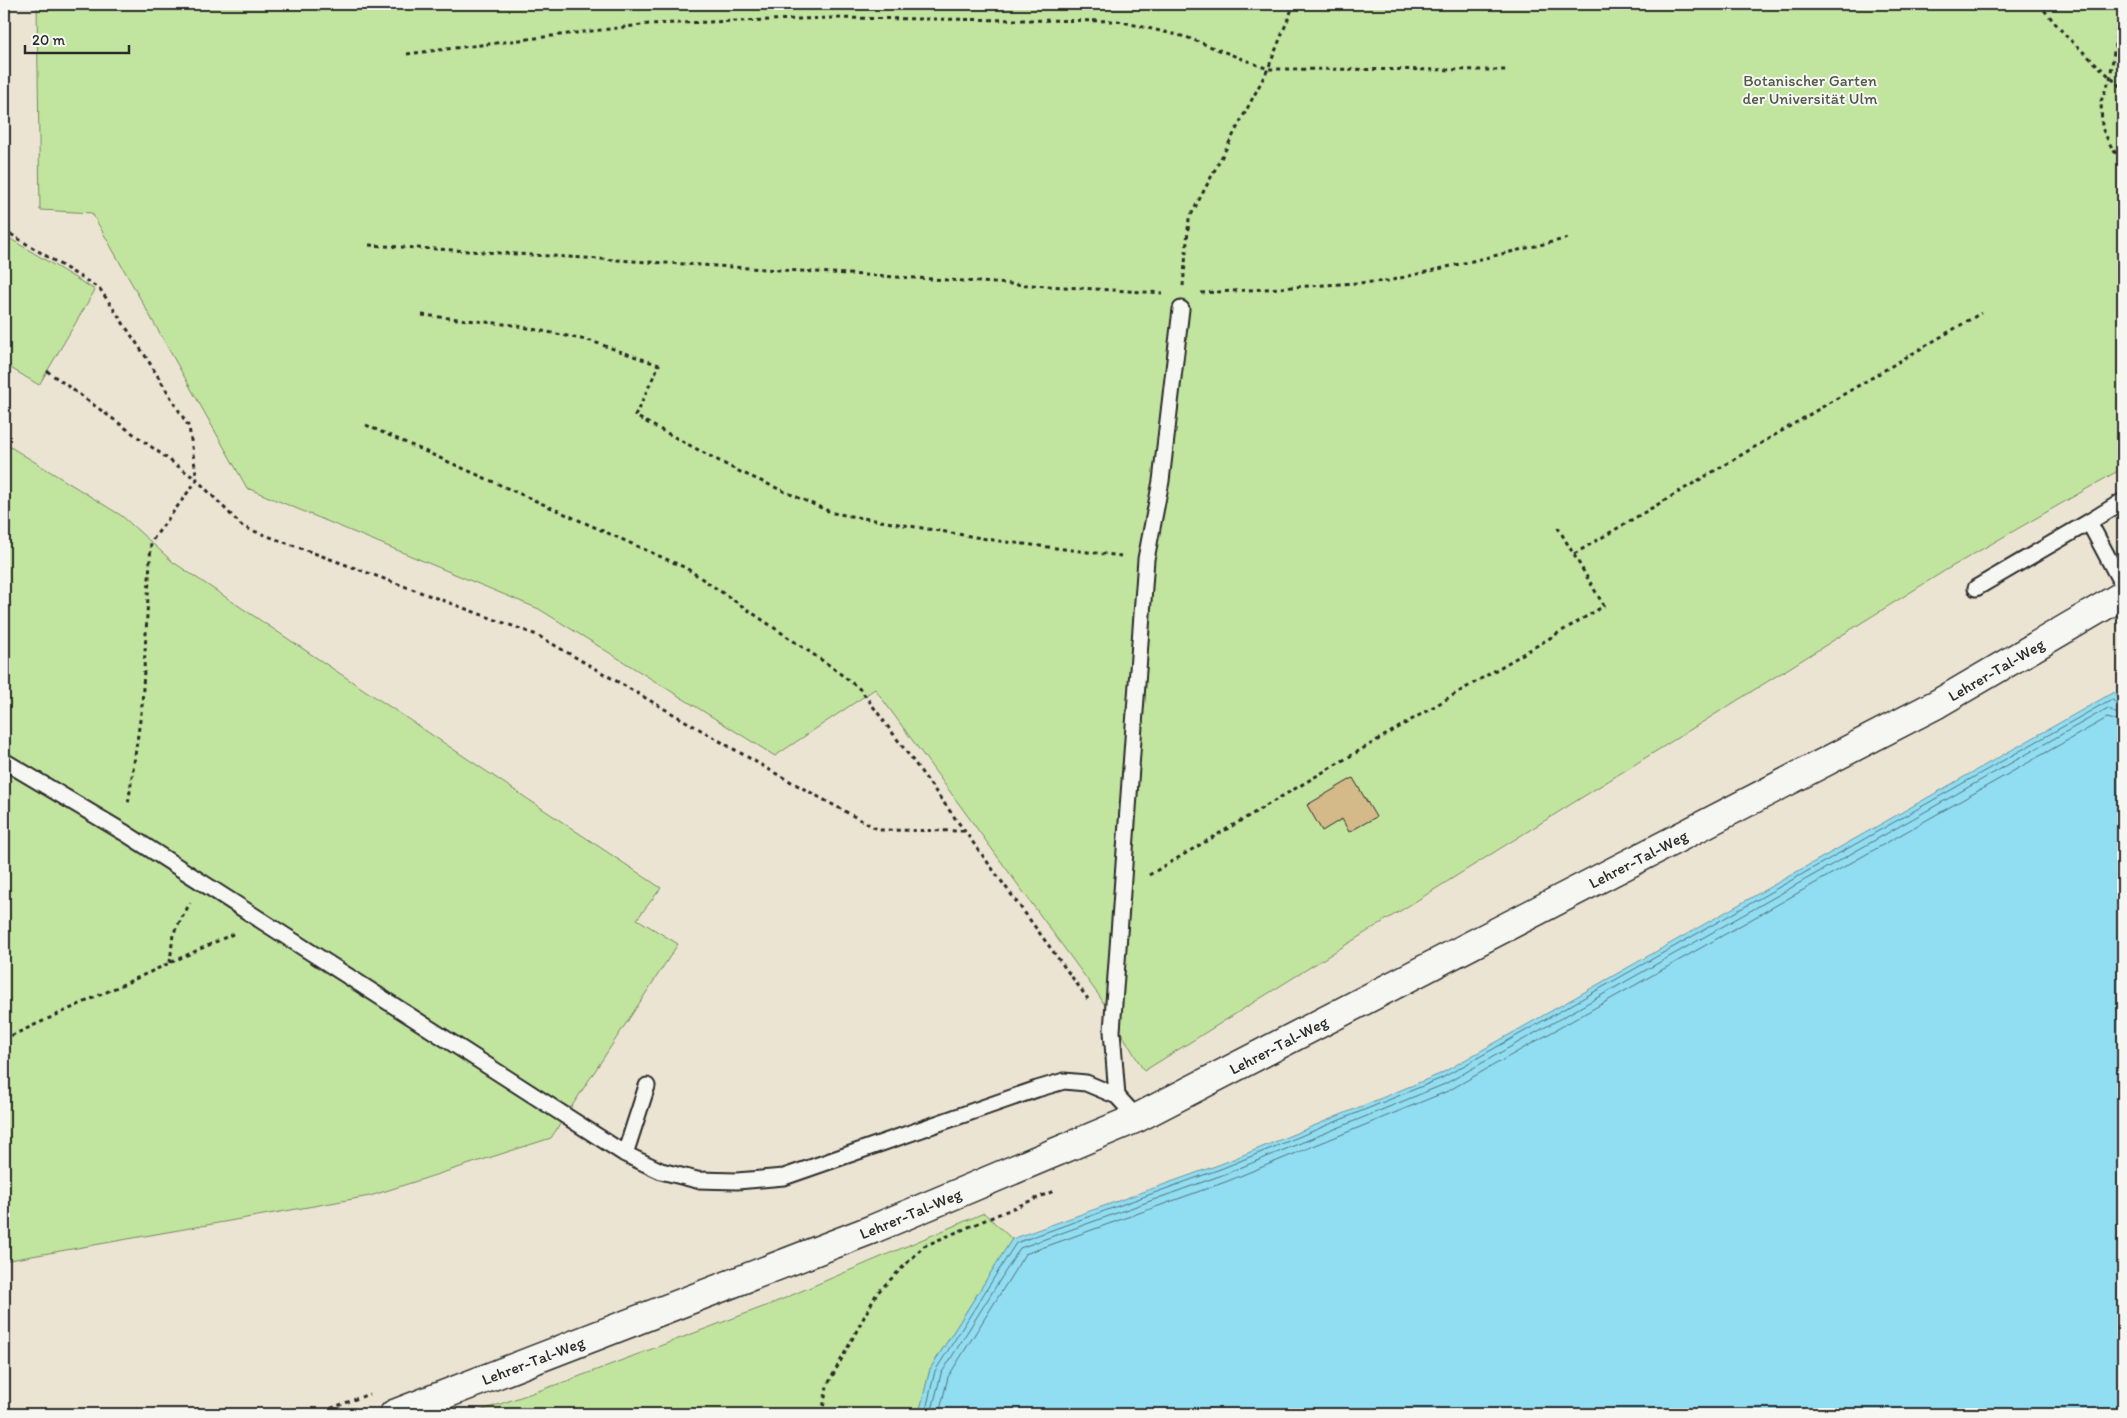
<svg xmlns="http://www.w3.org/2000/svg" width="2127" height="1418" viewBox="0 0 2127 1418" font-family="Itim,sans-serif">
<rect width="100%" height="100%" fill="#ece4d2"/>
<filter id="ink" filterUnits="userSpaceOnUse"><feTurbulence type="fractalNoise" baseFrequency=".02" numOctaves="2"/><feDisplacementMap in="SourceGraphic" scale="10" xChannelSelector="R" yChannelSelector="G"/><feConvolveMatrix kernelMatrix="1 2 1 2 8 2 1 2 1" color-interpolation-filters="sRGB"/></filter>
<g filter="url(#ink)">
<path fill="#c1e59e" stroke="#768864" d="M 37,4 L 2123,4 L 2123,468 L 1946,570 L 1144,1071 L 1100,997 L 875,689 L 775,756 L 539,609 L 247,488 L 92,213 L 40,210 Z
M 4,235 L 95,290 L 39,385 L 4,364 Z
M 4,443 L 122,516 L 173,562 L 661,888 L 637,919 L 678,944 L 551,1138 L 370,1196 L 4,1261 Z
M 984,1213 L 1012,1239 L 930,1369 L 919,1414 L 471,1414 L 567,1381 L 771,1304 Z"/>
<path fill="#91ddf1" stroke="#6896a2" d="M 2114,692 L 2123,707 L 2123,1414 L 919,1414 L 930,1369 L 1012,1239 L 1221,1164 L 1440,1074 Z"/>
<g fill="none" stroke-linecap="round" stroke-linejoin="round">
<path stroke="#54727a" stroke-width="1" d="M 925,1414 L 935,1371 L 1016,1243 L 1223,1168 L 1442,1078 L 2110,700 L 2113,700 L 2119,707 L 2123,708
M 931,1414 L 941,1374 L 1020,1248 L 1225,1174 L 1445,1084 L 2108,708 L 2117,714 L 2123,715
M 939,1414 L 948,1377 L 1025,1254 L 1228,1181 L 1448,1091 L 2107,718 L 2123,722"/>
</g>
<path fill="#d4b989" stroke="#2b2b2b" d="M 1353,778 L 1376,817 L 1349,832 L 1342,819 L 1322,831 L 1307,805 Z"/>
<g fill="none" stroke-linecap="round" stroke-linejoin="round">
<g stroke="#2b2b2b" stroke-width="19">
<path id="lane" d="M 2123,501 L 2089,522 L 2123,586
M 1976,588 L 2089,522
M 4,761 L 125,833 L 625,1154 L 661,1171 L 697,1180 L 737,1181 L 784,1177 L 1037,1089 L 1064,1081 L 1086,1083 L 1117,1096 L 1137,1118
M 1117,1096 L 1112,1031 L 1146,559 L 1161,481 L 1181,309
M 625,1154 L 647,1086"/>
</g>
<g stroke="#2b2b2b" stroke-width="31">
<g id="secondary">
<path id="s1" d="M 394,1414 L 873,1229 L 1137,1118 L 1937,704 L 2123,595"/>
</g>
</g>
<path stroke="#2b2b2b" stroke-width="3" stroke-dasharray="4 4" stroke-linecap="butt" d="M 2039,4 L 2066,36 L 2123,89
M 2121,4 L 2110,79 L 2101,101 L 2102,128 L 2113,150 L 2123,160
M 407,54 L 649,24 L 829,18 L 1118,21 L 1186,37 L 1268,69 L 1506,70
M 4,230 L 100,289 L 146,357 L 189,427 L 197,480 L 243,527 L 537,635 L 775,773 L 879,830 L 965,831
M 369,245 L 1162,293
M 1183,286 L 1189,219 L 1268,69 L 1294,4
M 1201,293 L 1388,281 L 1569,238
M 422,315 L 513,325 L 591,341 L 659,365 L 635,416 L 736,470 L 833,513 L 999,541 L 1121,556
M 47,371 L 197,480 L 151,542 L 142,706 L 128,805
M 366,425 L 686,568 L 829,665 L 861,690 L 1088,999
M 1574,554 L 1981,313
M 1149,875 L 1604,606 L 1557,526
M 170,963 L 173,934 L 190,903
M 4,1039 L 235,933
M 316,1414 L 369,1394
M 822,1414 L 827,1386 L 877,1293 L 924,1246 L 1056,1190"/>
<use href="#lane" stroke="#f6f6f2" stroke-width="15"/>
<use href="#secondary" stroke="#f6f6f2" stroke-width="28"/>
</g>
</g>
<g text-anchor="middle" stroke-width="4" stroke-linejoin="round" paint-order="stroke">
<g font-size="16" fill="#505a48" stroke="#f6f6f2">
<text x="1810" y="86">Botanischer Garten<tspan x="1810" dy="18">der Universität Ulm</tspan></text>
</g>
<g font-size="16" fill="#2b2b2b" stroke="#f6f6f2">
<text dy="6" stroke="none"><textPath href="#s1" startOffset="1769">Lehrer-Tal-Weg</textPath></text>
<text dy="6" stroke="none"><textPath href="#s1" startOffset="1364">Lehrer-Tal-Weg</textPath></text>
<text dy="6" stroke="none"><textPath href="#s1" startOffset="959">Lehrer-Tal-Weg</textPath></text>
<text dy="6" stroke="none"><textPath href="#s1" startOffset="554">Lehrer-Tal-Weg</textPath></text>
<text dy="6" stroke="none"><textPath href="#s1" startOffset="149">Lehrer-Tal-Weg</textPath></text>
</g>
</g>
<rect width="2127" height="1418" fill="none" stroke="#f6f6f2" stroke-width="20"/>
<rect x="10" y="10" width="2107" height="1398" fill="none" stroke="#2b2b2b" stroke-width="2" filter="url(#ink)"/>
<path d="M25 45v8h104v-8" fill="none" stroke="#2b2b2b" stroke-width="2.5"/>
<text x="32" y="45" font-size="15" fill="#2b2b2b" stroke="#f6f6f2" stroke-width="4" paint-order="stroke">20 m</text>
</svg>
